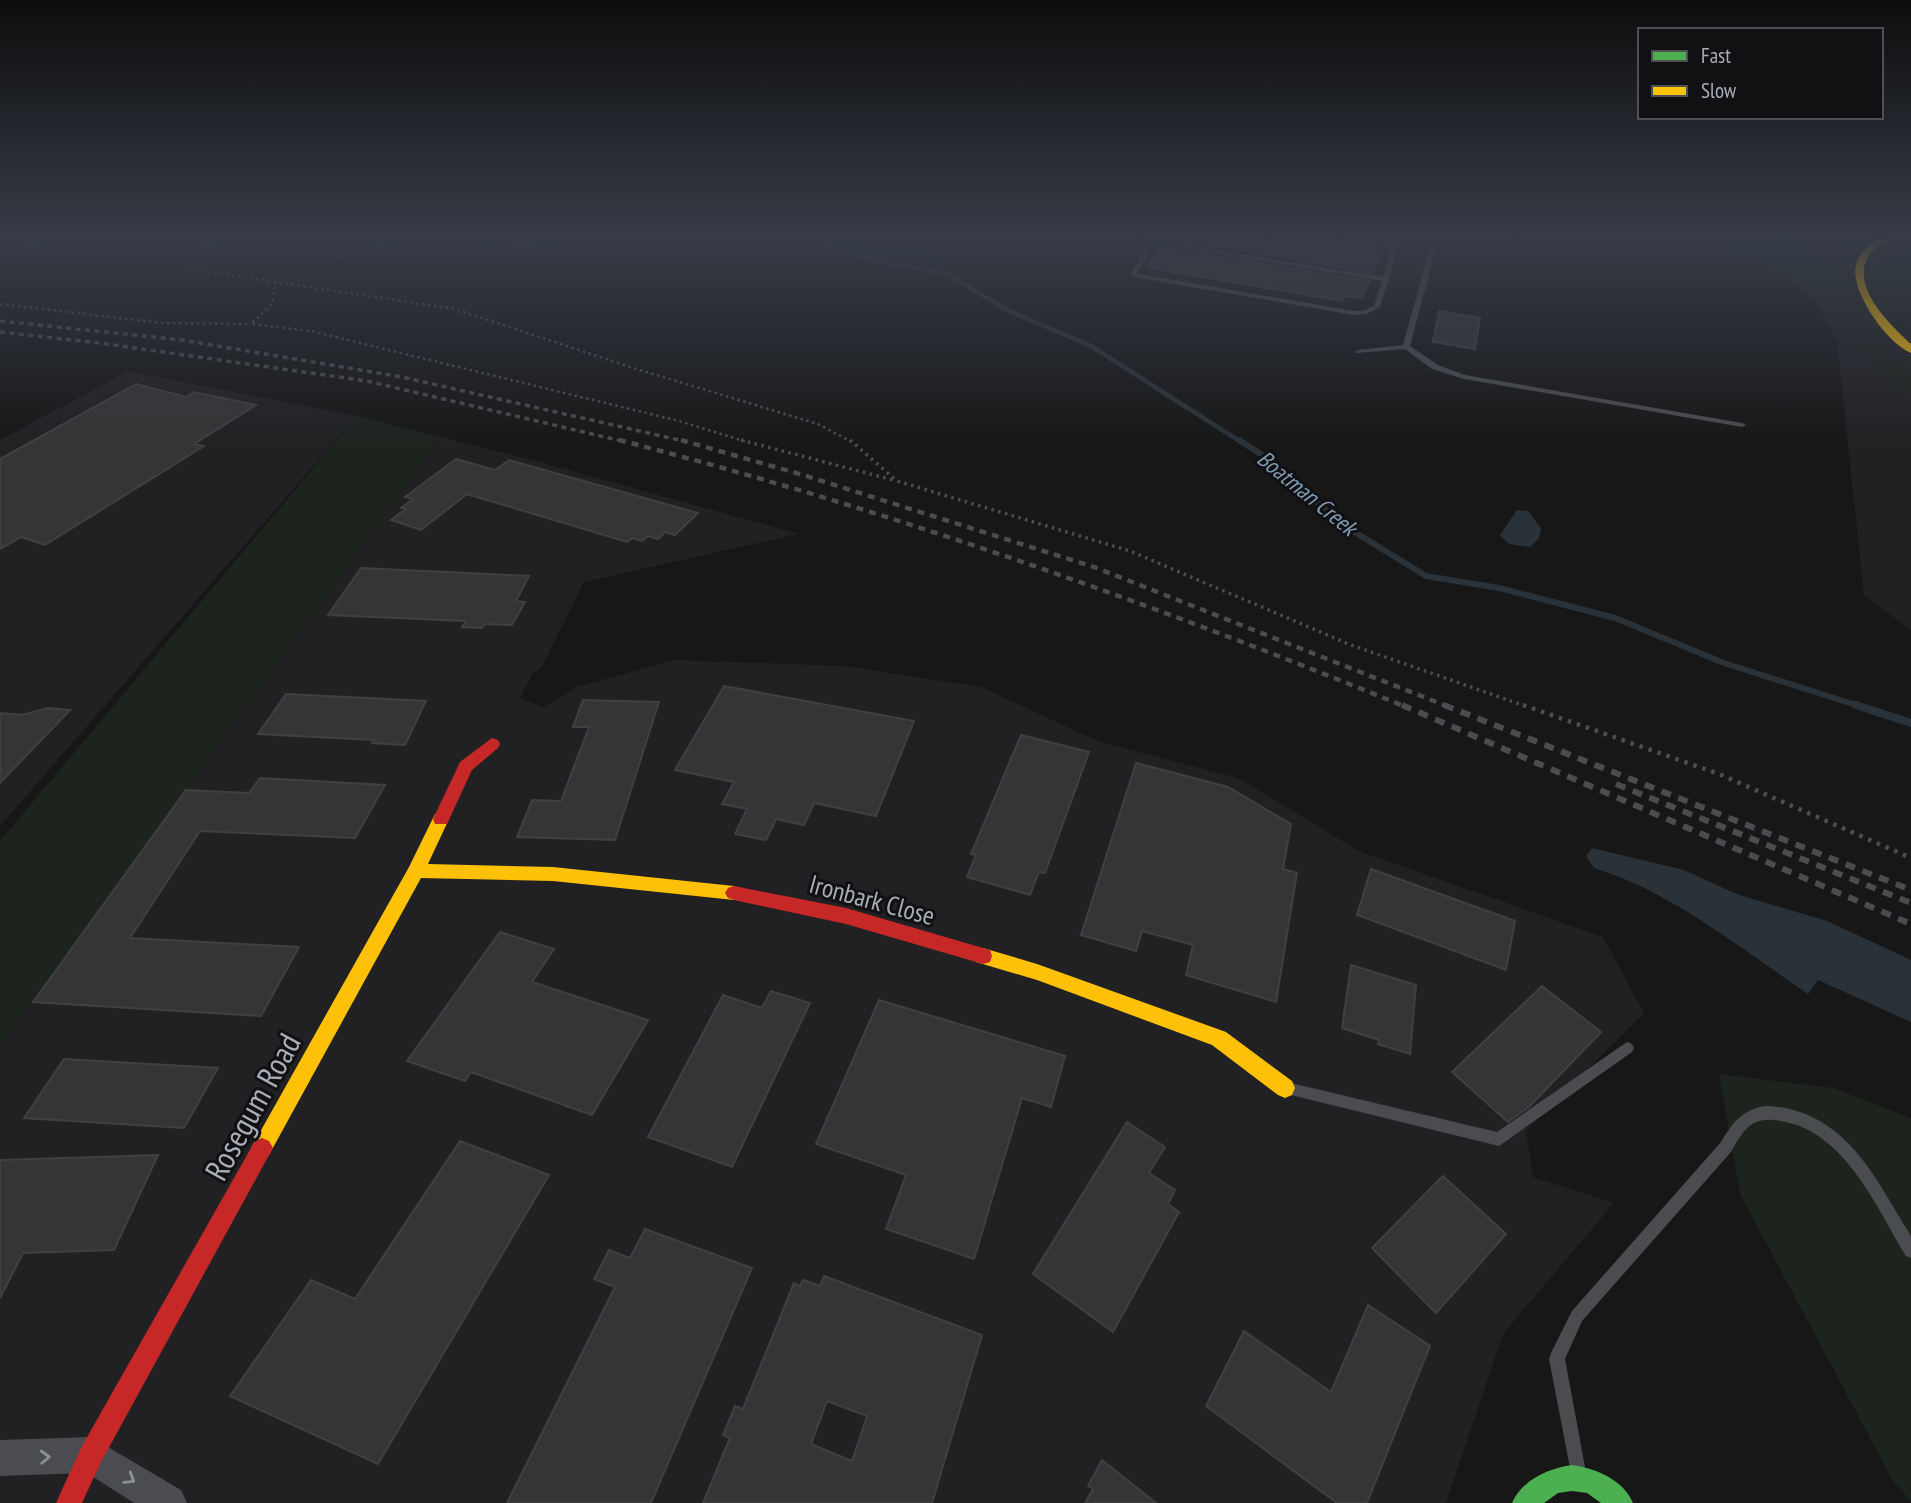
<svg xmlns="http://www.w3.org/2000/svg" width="1911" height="1503" viewBox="0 0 1911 1503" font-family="'PT Sans Narrow',sans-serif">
<rect width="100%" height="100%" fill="#171717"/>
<path fill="#212123" d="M 863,237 L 976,237 L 956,257 Z
M 1717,237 L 1911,237 L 1911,630 L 1864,595 L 1837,342 L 1819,308 L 1787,275 Z
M 128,371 L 357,416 L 0,826 L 0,440 Z
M 441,437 L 540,462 L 799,534 L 584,582 L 542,667 L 532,674 L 520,698 L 544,707 L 576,687 L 675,660 L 845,666 L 981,687 L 1100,742 L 1238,778 L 1359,851 L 1603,937 L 1644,1013 L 1526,1131 L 1533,1177 L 1614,1203 L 1503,1334 L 1446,1503 L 0,1503 L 0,1046 Z"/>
<path fill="#1d241e" d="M 824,237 L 844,237 L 862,246 L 922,251 L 946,257 L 952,264 L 873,258 Z
M 1714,237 L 1803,237 L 1812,243 L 1810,255 L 1820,261 L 1837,261 L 1847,246 L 1835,237 L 1871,237 L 1852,254 L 1848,282 L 1864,324 L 1911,372 L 1911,393 L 1899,386 L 1855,333 L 1831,297 L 1742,257 Z
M 1911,245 L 1911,335 L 1885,303 L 1878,285 L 1881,263 Z
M 357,416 L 441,437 L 0,1046 L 0,841 Z
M 1719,1074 L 1833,1088 L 1911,1118 L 1911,1501 L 1893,1481 L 1740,1194 Z"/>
<path fill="#2a3239" d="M 1517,510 L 1528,511 L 1541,528 L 1539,538 L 1530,547 L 1509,544 L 1500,535 Z
M 1592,848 L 1684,870 L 1739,895 L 1827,921 L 1911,960 L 1911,1022 L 1818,980 L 1808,994 C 1740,948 1672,892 1594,868 L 1586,856 Z"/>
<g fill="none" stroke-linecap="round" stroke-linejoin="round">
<path stroke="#2a3239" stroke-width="4.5" d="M 148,237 L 234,249 L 342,256 L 414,237
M 426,237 C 481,242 534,252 589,237
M 805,237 L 878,262 L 946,273 L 1007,310 L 1091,346 L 1241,442
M 0,250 L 89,237"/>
<path stroke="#2a3239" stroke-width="6" d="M 1239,440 L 1276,464 L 1340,523 L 1426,576 L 1499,588 L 1615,618 L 1724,663 L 1862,707"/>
<path stroke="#2a3239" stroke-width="8" d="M 1856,705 L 1911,723"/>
</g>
<path fill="#353536" stroke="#3f4043" stroke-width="2" fill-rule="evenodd" d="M 1168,237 L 1322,237 L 1381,250 L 1372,273 Z
M 1161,248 L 1369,281 L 1362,298 L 1344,296 L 1342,301 L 1148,268 Z
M 1439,311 L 1480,318 L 1475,349 L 1433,342 Z
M 136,384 L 186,397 L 194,392 L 256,405 L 194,444 L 204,446 L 45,545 L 21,537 L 0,549 L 0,459 Z
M 456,459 L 495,470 L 509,460 L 698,513 L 675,535 L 665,532 L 658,539 L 648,536 L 642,541 L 632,538 L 627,542 L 467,494 L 421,530 L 391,520 L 406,509 L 401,508 L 413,499 L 405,497 Z
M 361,568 L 529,576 L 516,601 L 525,602 L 512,625 L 485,624 L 482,628 L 462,627 L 466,621 L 328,615 Z
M 724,686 L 914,721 L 876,816 L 814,803 L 804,825 L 776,819 L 766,840 L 735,834 L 747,809 L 722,804 L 734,782 L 675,770 Z
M 286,694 L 426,701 L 405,745 L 372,743 L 374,740 L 258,734 Z
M 583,700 L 659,702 L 615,840 L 517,837 L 532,800 L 561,801 L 589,727 L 573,727 Z
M 48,708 L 70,710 L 0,783 L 0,713 L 22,715 Z
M 1021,735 L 1089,752 L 1045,873 L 1039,872 L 1030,895 L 967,877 L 976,855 L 971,854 Z
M 1136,763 L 1228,787 L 1291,824 L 1283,869 L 1297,873 L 1276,1002 L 1186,975 L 1193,945 L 1142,931 L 1136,951 L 1081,935 Z
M 260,778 L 385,785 L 355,838 L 200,831 L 130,938 L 299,947 L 261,1016 L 33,1002 L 186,790 L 249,793 Z
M 1371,869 L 1515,921 L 1506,970 L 1357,915 Z
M 500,932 L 554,949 L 532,982 L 648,1020 L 592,1115 L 471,1072 L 465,1081 L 407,1061 Z
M 1351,965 L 1416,985 L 1410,1054 L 1378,1044 L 1379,1040 L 1342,1028 Z
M 1542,986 L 1601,1032 L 1529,1107 L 1508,1122 L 1452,1072 Z
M 771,991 L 810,1003 L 732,1167 L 648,1137 L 723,995 L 762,1008 Z
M 879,1000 L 1065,1056 L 1051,1107 L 1022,1098 L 974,1259 L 886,1229 L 906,1175 L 816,1144 Z
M 64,1059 L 218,1068 L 184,1128 L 24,1118 Z
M 1127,1122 L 1165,1147 L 1149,1173 L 1175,1190 L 1168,1204 L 1179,1212 L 1113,1332 L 1033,1274 Z
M 460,1141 L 549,1175 L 378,1464 L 230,1396 L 311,1280 L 355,1299 Z
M 158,1155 L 114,1250 L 23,1253 L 0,1298 L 0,1160 Z
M 1443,1176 L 1506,1234 L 1436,1313 L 1372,1248 Z
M 645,1229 L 752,1268 L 651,1503 L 507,1503 L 615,1287 L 594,1279 L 609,1250 L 630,1258 Z
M 824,1276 L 982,1335 L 932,1503 L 703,1503 L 730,1438 L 723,1435 L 735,1406 L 743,1409 L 794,1283 L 800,1286 L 803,1280 L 820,1286 ZM 827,1401 L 867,1416 L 852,1461 L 811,1444 Z
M 1368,1305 L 1430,1346 L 1367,1503 L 1337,1503 L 1206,1406 L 1244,1331 L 1331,1392 Z
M 1102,1460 L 1156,1503 L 1085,1503 L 1093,1489 L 1088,1486 Z"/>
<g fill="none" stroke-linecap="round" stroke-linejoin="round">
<path stroke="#4d4e52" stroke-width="2.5" stroke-dasharray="2.5 3.5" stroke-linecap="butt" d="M 183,237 L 171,249 L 172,259 L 195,270 L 455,309 L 630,367 L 818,424 L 852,442
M 276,281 L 272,304 L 251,324 L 311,331 L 679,421 L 747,442
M 0,304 L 162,323 L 251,324"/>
<path stroke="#4d4e52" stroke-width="3.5" stroke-dasharray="2.5 4.5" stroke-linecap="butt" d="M 741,440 L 893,480
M 850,440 L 897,481 L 1130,551 L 1351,645 L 1528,707"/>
<path stroke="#4d4e52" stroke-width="4.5" stroke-dasharray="3.5 6" stroke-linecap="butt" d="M 1523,705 L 1719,774 L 1911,858"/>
<path fill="#4b4c50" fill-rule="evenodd" d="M 1122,237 L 1139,237 L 1383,277 L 1391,249 L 1324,237 L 1341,237 L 1392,246 L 1395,237 L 1401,237 L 1389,279 L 1390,280 L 1388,282 L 1380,307 L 1366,314 L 1354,315 L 1135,277 L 1131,273 L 1149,243 ZM 1154,244 L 1382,281 L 1374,306 L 1363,311 L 1354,311 L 1139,274 L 1137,273 Z
M 1433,237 L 1439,237 L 1410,346 L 1438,365 L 1465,375 L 1742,423 L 1746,425 L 1742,427 L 1464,379 L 1432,369 L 1405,349 L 1356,353 L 1355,352 L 1358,350 L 1403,345 Z
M 1501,237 L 1518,237 L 1538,242 L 1535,244 Z
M 1627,1042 L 1632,1044 L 1634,1048 L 1632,1052 L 1499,1146 L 1291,1095 L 1286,1094 L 1284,1089 L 1286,1084 L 1291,1083 L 1497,1132 Z
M 1765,1106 C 1786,1106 1808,1113 1826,1125 C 1860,1147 1880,1185 1900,1218 C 1903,1224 1909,1231 1911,1237 C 1911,1243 1911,1252 1911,1258 L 1906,1256 C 1877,1208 1846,1135 1786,1122 C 1754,1115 1746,1125 1731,1152 L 1582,1321 L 1565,1359 L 1585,1467 L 1583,1473 L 1577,1475 L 1571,1473 L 1549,1359 L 1551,1353 L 1572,1311 L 1721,1142 C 1732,1123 1742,1110 1765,1106 Z"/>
<path fill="#4b4c50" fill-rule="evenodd" d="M 91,1437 L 181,1490 L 187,1503 L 134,1503 L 87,1473 L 0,1476 L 0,1440 Z"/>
<path fill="#4caf50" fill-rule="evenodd" d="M 1572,1465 C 1595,1468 1624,1480 1633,1503 L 1601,1503 L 1587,1493 L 1572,1491 L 1558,1493 L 1544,1503 L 1512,1503 C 1522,1480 1549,1468 1572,1465 Z"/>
<path fill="#ffc107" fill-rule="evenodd" d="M 1880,237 L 1891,237 C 1885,243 1874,247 1869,255 C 1849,286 1890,325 1911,344 L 1911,353 C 1888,344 1849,291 1856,265 C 1859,252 1869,245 1880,237 Z
M 441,812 L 447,814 L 449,819 L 428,864 L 553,867 L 734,886 L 740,888 L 743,893 L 740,898 L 734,900 L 553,881 L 421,878 L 269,1155 L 262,1158 L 255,1155 L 251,1148 L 255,1141 L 409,867 L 435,814 Z
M 983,948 L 1037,964 L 1226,1032 L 1292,1081 L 1295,1088 L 1292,1095 L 1285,1098 L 1278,1095 L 1212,1045 L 1037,980 L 976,962 L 974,956 L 976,950 Z"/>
<path fill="#c62828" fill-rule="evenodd" d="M 492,738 L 498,740 L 500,744 L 498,748 L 472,770 L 447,824 L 435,824 L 433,819 L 460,762 Z
M 734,886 L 846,908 L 983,948 L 990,950 L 992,956 L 990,962 L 983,964 L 846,924 L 734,900 L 728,898 L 725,893 L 728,888 Z
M 262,1138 L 269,1141 L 273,1148 L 269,1155 L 100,1464 L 82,1503 L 56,1503 L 82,1446 L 255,1141 Z"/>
<path stroke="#4b4c4f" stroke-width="3.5" stroke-dasharray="5 4.5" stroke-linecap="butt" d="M 0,321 L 182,340 L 402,377 L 688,442
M 0,332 L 100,343 L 367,381 L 626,442"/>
<path stroke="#4b4c4f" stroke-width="4.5" stroke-dasharray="7 6" stroke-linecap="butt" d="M 619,440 C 887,509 1149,602 1406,707
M 681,440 L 803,475 L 1094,567 L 1449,707"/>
<path stroke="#4b4c4f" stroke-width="6" stroke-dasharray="10 8" stroke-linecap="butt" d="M 1402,705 L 1911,924
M 1444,705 L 1911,890
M 1616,784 L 1911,903"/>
</g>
<defs><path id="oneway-chevron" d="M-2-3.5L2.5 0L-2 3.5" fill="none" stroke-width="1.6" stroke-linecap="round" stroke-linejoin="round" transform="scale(1.75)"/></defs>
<g stroke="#8c9099">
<use href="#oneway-chevron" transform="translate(45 1457) rotate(-2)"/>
<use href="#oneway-chevron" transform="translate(130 1479) rotate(32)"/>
</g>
<linearGradient id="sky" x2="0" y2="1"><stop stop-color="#0d0d0d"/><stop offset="0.53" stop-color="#363c47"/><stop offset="1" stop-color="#363c47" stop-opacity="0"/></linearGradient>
<rect width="1911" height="448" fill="url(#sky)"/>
<g text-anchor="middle" stroke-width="6" stroke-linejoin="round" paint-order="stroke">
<g font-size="23" font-style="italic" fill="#7f9bb3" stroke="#111113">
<text transform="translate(1307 493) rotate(39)" y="8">Boatman Creek</text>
</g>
<g font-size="26" fill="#a8adb8" stroke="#111113">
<text transform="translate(872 900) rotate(15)" y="9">Ironbark Close</text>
</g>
<g font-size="32" fill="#a8adb8" stroke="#111113">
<text transform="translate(253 1107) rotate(-61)" y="11">Rosegum Road</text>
</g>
</g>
<rect x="1638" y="28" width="245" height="91" fill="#111113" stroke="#4d4f55" stroke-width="2"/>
<rect x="1652" y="51" width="35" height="10" fill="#4caf50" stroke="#4d4f55" stroke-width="2"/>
<text x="1701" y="63" font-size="21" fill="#a8adb8">Fast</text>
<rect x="1652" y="86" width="35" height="10" fill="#ffc107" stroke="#4d4f55" stroke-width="2"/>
<text x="1701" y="98" font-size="21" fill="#a8adb8">Slow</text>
</svg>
